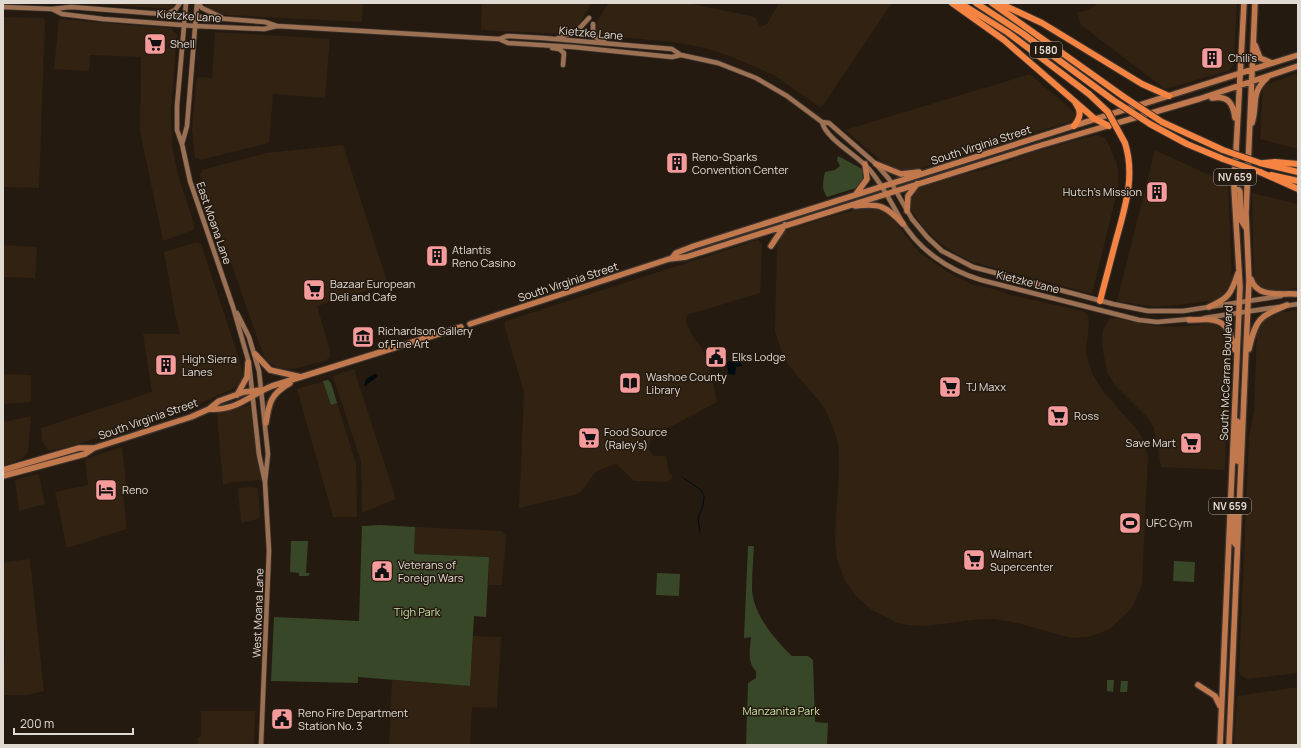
<svg xmlns="http://www.w3.org/2000/svg" width="1301" height="748" viewBox="0 0 1301 748" font-family="Manrope,sans-serif">
<rect width="100%" height="100%" fill="#251a10"/>
<path fill="#312212" d="M 85,3 L 176,3 L 172,8 L 167,9 Z
M 204,3 L 363,3 L 362,22 L 227,15 L 215,12 L 207,8 Z
M 482,3 L 591,3 L 578,27 L 569,33 L 562,34 L 481,30 Z
M 608,3 L 688,3 L 755,17 L 760,27 L 767,24 L 779,3 L 892,3 L 821,108 L 774,75 L 727,55 L 701,47 L 673,42 L 597,35 L 595,33 L 594,28 Z
M 1099,3 L 1237,3 L 1234,65 L 1228,71 L 1165,89 L 1081,25 L 1077,13 L 1087,10 Z
M 3,17 L 43,18 L 45,21 L 39,188 L 3,187 Z
M 59,19 L 171,28 L 177,35 L 171,109 L 172,147 L 179,178 L 195,227 L 193,230 L 163,241 L 140,131 L 141,57 L 90,55 L 89,70 L 87,71 L 54,69 Z
M 215,32 L 330,39 L 325,98 L 273,94 L 269,143 L 200,160 L 195,157 L 192,129 L 196,84 L 198,77 L 212,78 Z
M 1298,73 L 1298,149 L 1260,139 L 1263,86 Z
M 1030,74 L 1075,113 L 1075,119 L 1072,121 L 910,171 L 900,170 L 884,163 L 845,130 Z
M 1096,135 L 1105,138 L 1110,147 L 1117,164 L 1119,184 L 1092,294 L 972,262 L 953,252 L 935,239 L 922,226 L 911,209 L 910,197 L 916,189 L 960,175 L 982,170 L 1037,151 Z
M 343,145 L 388,284 L 317,306 L 330,350 L 330,356 L 326,361 L 321,362 L 293,369 L 279,368 L 268,362 L 264,357 L 200,175 L 202,170 L 266,153 Z
M 1155,150 L 1205,173 L 1228,182 L 1232,284 L 1230,291 L 1218,300 L 1157,307 L 1117,301 Z
M 1252,193 L 1298,204 L 1298,288 L 1269,291 L 1257,286 L 1254,281 Z
M 870,207 L 886,211 L 920,253 L 951,274 L 971,284 L 998,290 L 1010,295 L 1083,311 L 1088,316 L 1089,321 L 1086,354 L 1092,373 L 1102,390 L 1138,431 L 1143,440 L 1148,457 L 1142,585 L 1132,608 L 1110,629 L 1089,637 L 1071,638 L 1017,623 L 994,619 L 973,620 L 926,626 L 907,625 L 895,622 L 872,610 L 856,596 L 845,581 L 837,560 L 835,541 L 839,464 L 838,444 L 834,430 L 824,407 L 785,361 L 775,332 L 777,242 L 782,234 L 787,230 L 835,215 Z
M 758,240 L 762,244 L 762,249 L 760,293 L 687,315 L 686,322 L 693,337 L 701,347 L 710,368 L 717,402 L 672,426 L 654,432 L 648,449 L 654,456 L 666,456 L 669,474 L 672,475 L 672,477 L 667,482 L 634,481 L 616,464 L 604,468 L 595,473 L 586,486 L 578,494 L 519,508 L 524,392 L 506,331 L 504,323 L 506,321 Z
M 197,242 L 201,244 L 240,361 L 243,376 L 238,386 L 201,403 L 160,419 L 61,449 L 48,450 L 42,441 L 41,428 L 152,392 L 143,334 L 180,334 L 174,309 L 164,252 Z
M 3,245 L 35,247 L 37,249 L 35,278 L 3,277 Z
M 1298,310 L 1298,673 L 1247,679 L 1241,676 L 1239,672 L 1249,437 L 1254,410 L 1257,331 L 1263,322 L 1274,313 Z
M 1115,318 L 1155,326 L 1179,327 L 1213,323 L 1224,327 L 1228,333 L 1229,342 L 1225,470 L 1161,467 L 1154,428 L 1147,417 L 1115,385 L 1107,372 L 1102,346 L 1103,330 L 1109,319 Z
M 354,369 L 396,499 L 362,513 L 361,461 L 333,377 L 333,376 Z
M 3,374 L 31,375 L 31,402 L 3,404 Z
M 328,380 L 331,383 L 356,464 L 357,517 L 333,517 L 297,389 Z
M 250,405 L 255,417 L 262,480 L 232,482 L 223,485 L 217,413 Z
M 31,416 L 28,452 L 22,459 L 3,466 L 3,422 Z
M 122,447 L 127,491 L 123,493 L 127,529 L 67,548 L 55,492 L 88,485 L 85,459 Z
M 37,474 L 39,475 L 45,504 L 19,511 L 15,480 Z
M 251,487 L 258,488 L 260,516 L 258,519 L 241,523 L 238,488 Z
M 415,527 L 502,531 L 506,536 L 502,585 L 488,585 L 489,557 L 414,554 Z
M 30,559 L 44,691 L 27,695 L 3,695 L 5,645 L 3,626 L 3,565 L 6,562 Z
M 473,636 L 501,637 L 497,708 L 472,707 L 470,745 L 389,745 L 392,680 L 470,686 Z
M 1298,687 L 1298,745 L 1234,745 L 1237,696 Z
M 201,711 L 255,711 L 254,745 L 197,745 L 198,737 L 201,737 Z"/>
<path fill="#394729" d="M 838,156 L 862,169 L 863,180 L 856,188 L 827,197 C 821,189 823,181 825,172 L 835,170 L 840,166 L 837,160 Z
M 328,380 L 331,383 L 337,403 L 331,405 L 323,381 Z
M 380,525 L 415,527 L 414,554 L 489,557 L 486,617 L 474,616 L 470,686 L 358,677 L 358,683 L 271,681 L 274,617 L 359,621 L 362,526 Z
M 291,541 L 308,541 L 306,573 L 310,573 L 308,576 L 299,576 L 299,573 L 290,572 Z
M 748,546 L 754,546 C 753,561 752,576 752,590 C 754,615 774,639 792,656 L 808,656 L 813,660 L 815,722 L 828,723 L 827,745 L 746,745 L 748,683 L 756,678 L 756,671 C 747,663 750,649 751,637 L 744,638 Z
M 1174,561 L 1195,562 L 1194,582 L 1173,581 Z
M 657,573 L 680,574 L 679,596 L 656,595 Z
M 1107,680 L 1114,680 L 1113,692 L 1107,691 Z
M 1121,681 L 1128,681 L 1127,692 L 1120,692 Z"/>
<path fill="#000b10" d="M 739,357 L 742,366 L 736,367 L 735,375 L 728,374 L 727,362 Z
M 375,374 L 377,375 L 377,377 L 364,387 L 366,379 Z"/>
<g fill="none" stroke-linecap="round" stroke-linejoin="round">
<path stroke="#000b10" stroke-width="1" d="M 683,478 L 700,489 L 704,496 L 703,506 L 698,518 L 700,532"/>
<g stroke="#3c342f" stroke-width="6">
<path id="secondary" d="M 186,3 L 177,106 L 177,130 L 182,144 L 190,181 L 233,307 L 249,363 L 259,455 L 265,482
M 198,3 L 202,8 L 221,17
M 3,7 L 52,9 L 71,7 L 265,22 L 277,26
M 52,9 L 62,14 L 103,19 L 195,26 L 264,29 L 277,26 L 499,39 L 508,43 L 573,47 L 672,57 L 681,55
M 167,14 L 175,10 L 180,3
M 593,24 L 593,36 L 604,41
M 558,38 L 577,31 L 589,18
M 499,39 L 507,36 L 543,38 L 672,49 L 681,55 L 718,63 L 756,78 L 787,96 L 822,122 L 829,123 L 876,164 L 889,179 L 912,219 L 927,237 L 942,251 L 973,267 L 1113,304 L 1148,311 L 1183,311 L 1281,296
M 552,48 L 559,49 L 564,53 L 563,65
M 822,122 C 826,139 857,155 869,169 C 882,184 890,201 900,218 C 917,249 948,270 981,280 L 1139,320 L 1157,322 L 1191,319
M 182,144 L 187,126 L 197,3
M 237,313 L 249,337 L 259,371 L 268,454 L 265,482 L 269,551 L 261,745
M 1204,318 L 1298,304"/>
</g>
<g stroke="#3c342f" stroke-width="8">
<path id="primary" d="M 1255,45 L 1260,58 L 1272,63
M 1212,98 C 1228,95 1233,103 1235,118
M 1252,123 C 1258,104 1250,93 1267,78
M 876,164 L 901,174 L 919,172
M 1234,188 L 1239,190 L 1240,192 L 1241,220 L 1246,228
M 856,194 L 867,179 L 865,164
M 855,206 C 880,203 886,206 903,224
M 907,211 L 908,196 L 917,184
M 771,246 L 785,225
M 672,258 L 676,253 L 694,246 L 1298,55
M 1251,279 C 1257,298 1279,293 1296,294
M 1209,307 C 1229,298 1231,294 1238,273
M 1189,320 C 1219,318 1228,319 1235,350
M 470,324 L 669,259 L 686,257 L 1042,145 L 1199,99 L 1298,66
M 1249,349 C 1256,318 1259,317 1287,305
M 255,354 L 270,370 L 301,377
M 237,395 L 247,377 L 248,362
M 209,409 C 237,411 248,396 272,386 L 461,327
M 1234,421 L 1237,421 L 1239,423 L 1237,461
M 266,423 C 269,402 271,394 290,383
M 3,470 L 79,448 L 94,448
M 3,476 L 85,454 L 94,448 L 191,417 L 209,409 L 219,401 L 244,392 L 262,390
M 1234,507 L 1233,541 L 1237,546
M 1198,685 L 1215,696 L 1220,706
M 1220,745 L 1240,287 L 1234,188 L 1244,3
M 1229,745 L 1249,280 L 1246,213 L 1255,3"/>
</g>
<g stroke="#3c342f" stroke-width="8">
<path id="highway" d="M 952,3 L 1004,40 L 1095,119 L 1109,126
M 960,3 L 1007,32 L 1089,94
M 976,3 L 1022,33 L 1113,100
M 992,3 L 1124,97
M 999,3 L 1042,23 L 1142,84 L 1169,96
M 1162,122 L 1223,150
M 1150,124 L 1187,144 L 1223,159
M 1074,126 C 1080,118 1082,112 1076,104
M 1260,163 L 1298,172
M 1264,163 L 1275,162 L 1298,164
M 1260,172 L 1298,189
M 1271,175 L 1298,181
M 1100,301 C 1105,282 1110,263 1115,244 C 1124,210 1136,178 1125,143"/>
</g>
<use href="#secondary" stroke="#9b7053" stroke-width="4.5"/>
<use href="#primary" stroke="#c1784c" stroke-width="5.5"/>
<use href="#highway" stroke="#f58442" stroke-width="6"/>
<g stroke="#3c342f" stroke-width="8" stroke-linecap="butt">
<path id="highway-bridge" d="M 1089,94 L 1108,112 L 1125,143
M 1124,97 L 1162,122
M 1113,100 L 1150,124
M 1223,150 L 1260,163
M 1223,159 L 1260,172"/>
</g>
<use href="#highway-bridge" stroke="#f58442" stroke-width="6"/>
</g>
<defs>
<g id="supermarket-square" transform="scale(1.15)"><rect x="-9" y="-9" width="18" height="18" rx="4" fill="#f59b9b" stroke="#251a10"/><path d="M-6-5.5h2.5l.6 2H6L4.5 2H-2.5L-4.4-4H-6ZM-1.5 3.2a1.3 1.3 0 1 0 .1 0ZM3 3.2a1.3 1.3 0 1 0 .1 0Z" fill="#111"/></g>
<g id="building-square" transform="scale(1.15)"><rect x="-9" y="-9" width="18" height="18" rx="4" fill="#f59b9b" stroke="#251a10"/><path d="M-4-6H4V6H1V3H-1V6H-4ZM-2.5-4.3h1.7v1.8h-1.7ZM.8-4.3h1.7v1.8H.8ZM-2.5-1h1.7V.8h-1.7ZM.8-1h1.7V.8H.8Z" fill="#111"/></g>
<g id="museum-square" transform="scale(1.15)"><rect x="-9" y="-9" width="18" height="18" rx="4" fill="#f59b9b" stroke="#251a10"/><path d="M0-6L6-3V-2H-6V-3ZM-5-1h2V3h-2ZM-1-1h2V3h-2ZM3-1h2V3H3ZM-6 4H6V6H-6Z" fill="#111"/></g>
<g id="civic-square" transform="scale(1.15)"><rect x="-9" y="-9" width="18" height="18" rx="4" fill="#f59b9b" stroke="#251a10"/><path d="M-.6-6.5H3V-4.5H.6V-3L4-1V1h2V6H-6V1h2V-1L-.6-3ZM-1.2 2.5V6h2.4V2.5Z" fill="#111"/></g>
<g id="library-square" transform="scale(1.15)"><rect x="-9" y="-9" width="18" height="18" rx="4" fill="#f59b9b" stroke="#251a10"/><path d="M-6-4Q-3-5.5-.7-3.5V5Q-3 3-6 4ZM6-4Q3-5.5 .7-3.5V5Q3 3 6 4Z" fill="#111"/></g>
<g id="hotel-square" transform="scale(1.15)"><rect x="-9" y="-9" width="18" height="18" rx="4" fill="#f59b9b" stroke="#251a10"/><path d="M-6-4.5h1.5V1H6V5H4.5V3h-9V5H-6ZM-4 0a1.8 1.8 0 1 1 3.6 0ZM.5 0V-2.5h3Q6-2.5 6 0Z" fill="#111"/></g>
<g id="stadium-square" transform="scale(1.15)"><rect x="-9" y="-9" width="18" height="18" rx="4" fill="#f59b9b" stroke="#251a10"/><path d="M0-5a6.5 5 0 1 0 0 10a6.5 5 0 1 0 0-10ZM-3.5-1.8h7v3.6h-7Z" fill="#111"/></g>
</defs>
<g fill-rule="evenodd">
<use href="#supermarket-square" x="155" y="44"/>
<use href="#building-square" x="1212" y="58"/>
<use href="#building-square" x="677" y="163"/>
<use href="#building-square" x="1157" y="192"/>
<use href="#building-square" x="437" y="256"/>
<use href="#supermarket-square" x="314" y="290"/>
<use href="#museum-square" x="363" y="337"/>
<use href="#civic-square" x="716" y="357"/>
<use href="#building-square" x="166" y="365"/>
<use href="#library-square" x="630" y="383"/>
<use href="#supermarket-square" x="950" y="387"/>
<use href="#supermarket-square" x="1058" y="416"/>
<use href="#supermarket-square" x="589" y="438"/>
<use href="#supermarket-square" x="1191" y="443"/>
<use href="#hotel-square" x="106" y="490"/>
<use href="#stadium-square" x="1130" y="523"/>
<use href="#supermarket-square" x="974" y="560"/>
<use href="#civic-square" x="382" y="571"/>
<use href="#civic-square" x="282" y="719"/>
</g>
<g text-anchor="middle" stroke-width="3" stroke-linejoin="round" paint-order="stroke">
<g fill="#251a10" stroke="#a9a098" stroke-width="1">
<rect x="1030" y="42" width="32" height="16" rx="3"/>
<rect x="1214" y="169" width="42" height="16" rx="3"/>
<rect x="1209" y="498" width="42" height="16" rx="3"/>
</g>
<g font-size="10" font-weight="bold" fill="#e1dad3">
<text x="1046" y="54">I 580</text>
<text x="1235" y="181">NV 659</text>
<text x="1230" y="510">NV 659</text>
</g>
<g font-size="11" fill="#e1dad3" stroke="#251a10">
<text transform="translate(189 16) rotate(4)" y="4">Kietzke Lane</text>
<text transform="translate(591 33) rotate(5)" y="4">Kietzke Lane</text>
<text transform="translate(981 145) rotate(-18)" y="4">South Virginia Street</text>
<text transform="translate(214 223) rotate(71)" y="4">East Moana Lane</text>
<text transform="translate(568 282) rotate(-18)" y="4">South Virginia Street</text>
<text transform="translate(1028 282) rotate(14)" y="4">Kietzke Lane</text>
<text transform="translate(1226 373) rotate(-88)" y="4">South McCarran Boulevard</text>
<text transform="translate(148 419) rotate(-19)" y="4">South Virginia Street</text>
<text transform="translate(258 613) rotate(-88)" y="4">West Moana Lane</text>
</g>
<g font-size="11" fill="#e1dad3" stroke="#251a10" text-anchor="start">
<text x="170" y="48">Shell</text>
<text x="1228" y="62">Chili's</text>
<text x="692" y="161">Reno-Sparks<tspan x="692" dy="13">Convention Center</tspan></text>
<text x="1142" y="196" text-anchor="end">Hutch's Mission</text>
<text x="452" y="254">Atlantis<tspan x="452" dy="13">Reno Casino</tspan></text>
<text x="330" y="288">Bazaar European<tspan x="330" dy="13">Deli and Cafe</tspan></text>
<text x="378" y="335">Richardson Gallery<tspan x="378" dy="13">of Fine Art</tspan></text>
<text x="732" y="361">Elks Lodge</text>
<text x="182" y="363">High Sierra<tspan x="182" dy="13">Lanes</tspan></text>
<text x="646" y="381">Washoe County<tspan x="646" dy="13">Library</tspan></text>
<text x="966" y="391">TJ Maxx</text>
<text x="1074" y="420">Ross</text>
<text x="604" y="436">Food Source<tspan x="604" dy="13">(Raley's)</tspan></text>
<text x="1176" y="447" text-anchor="end">Save Mart</text>
<text x="122" y="494">Reno</text>
<text x="1146" y="527">UFC Gym</text>
<text x="990" y="558">Walmart<tspan x="990" dy="13">Supercenter</tspan></text>
<text x="398" y="569">Veterans of<tspan x="398" dy="13">Foreign Wars</tspan></text>
<text x="298" y="717">Reno Fire Department<tspan x="298" dy="13">Station No. 3</tspan></text>
</g>
<g font-size="11" fill="#c4e0a4" stroke="#251a10">
<text x="417" y="616">Tigh Park</text>
<text x="781" y="715">Manzanita Park</text>
</g>
</g>
<rect width="1301" height="748" fill="none" stroke="#e1dad3" stroke-width="8"/>
<path d="M14 728v6h119v-6" fill="none" stroke="#e1dad3" stroke-width="2"/>
<text x="20" y="728" font-size="12" fill="#e1dad3" stroke="#251a10" stroke-width="3" paint-order="stroke">200 m</text>
</svg>
